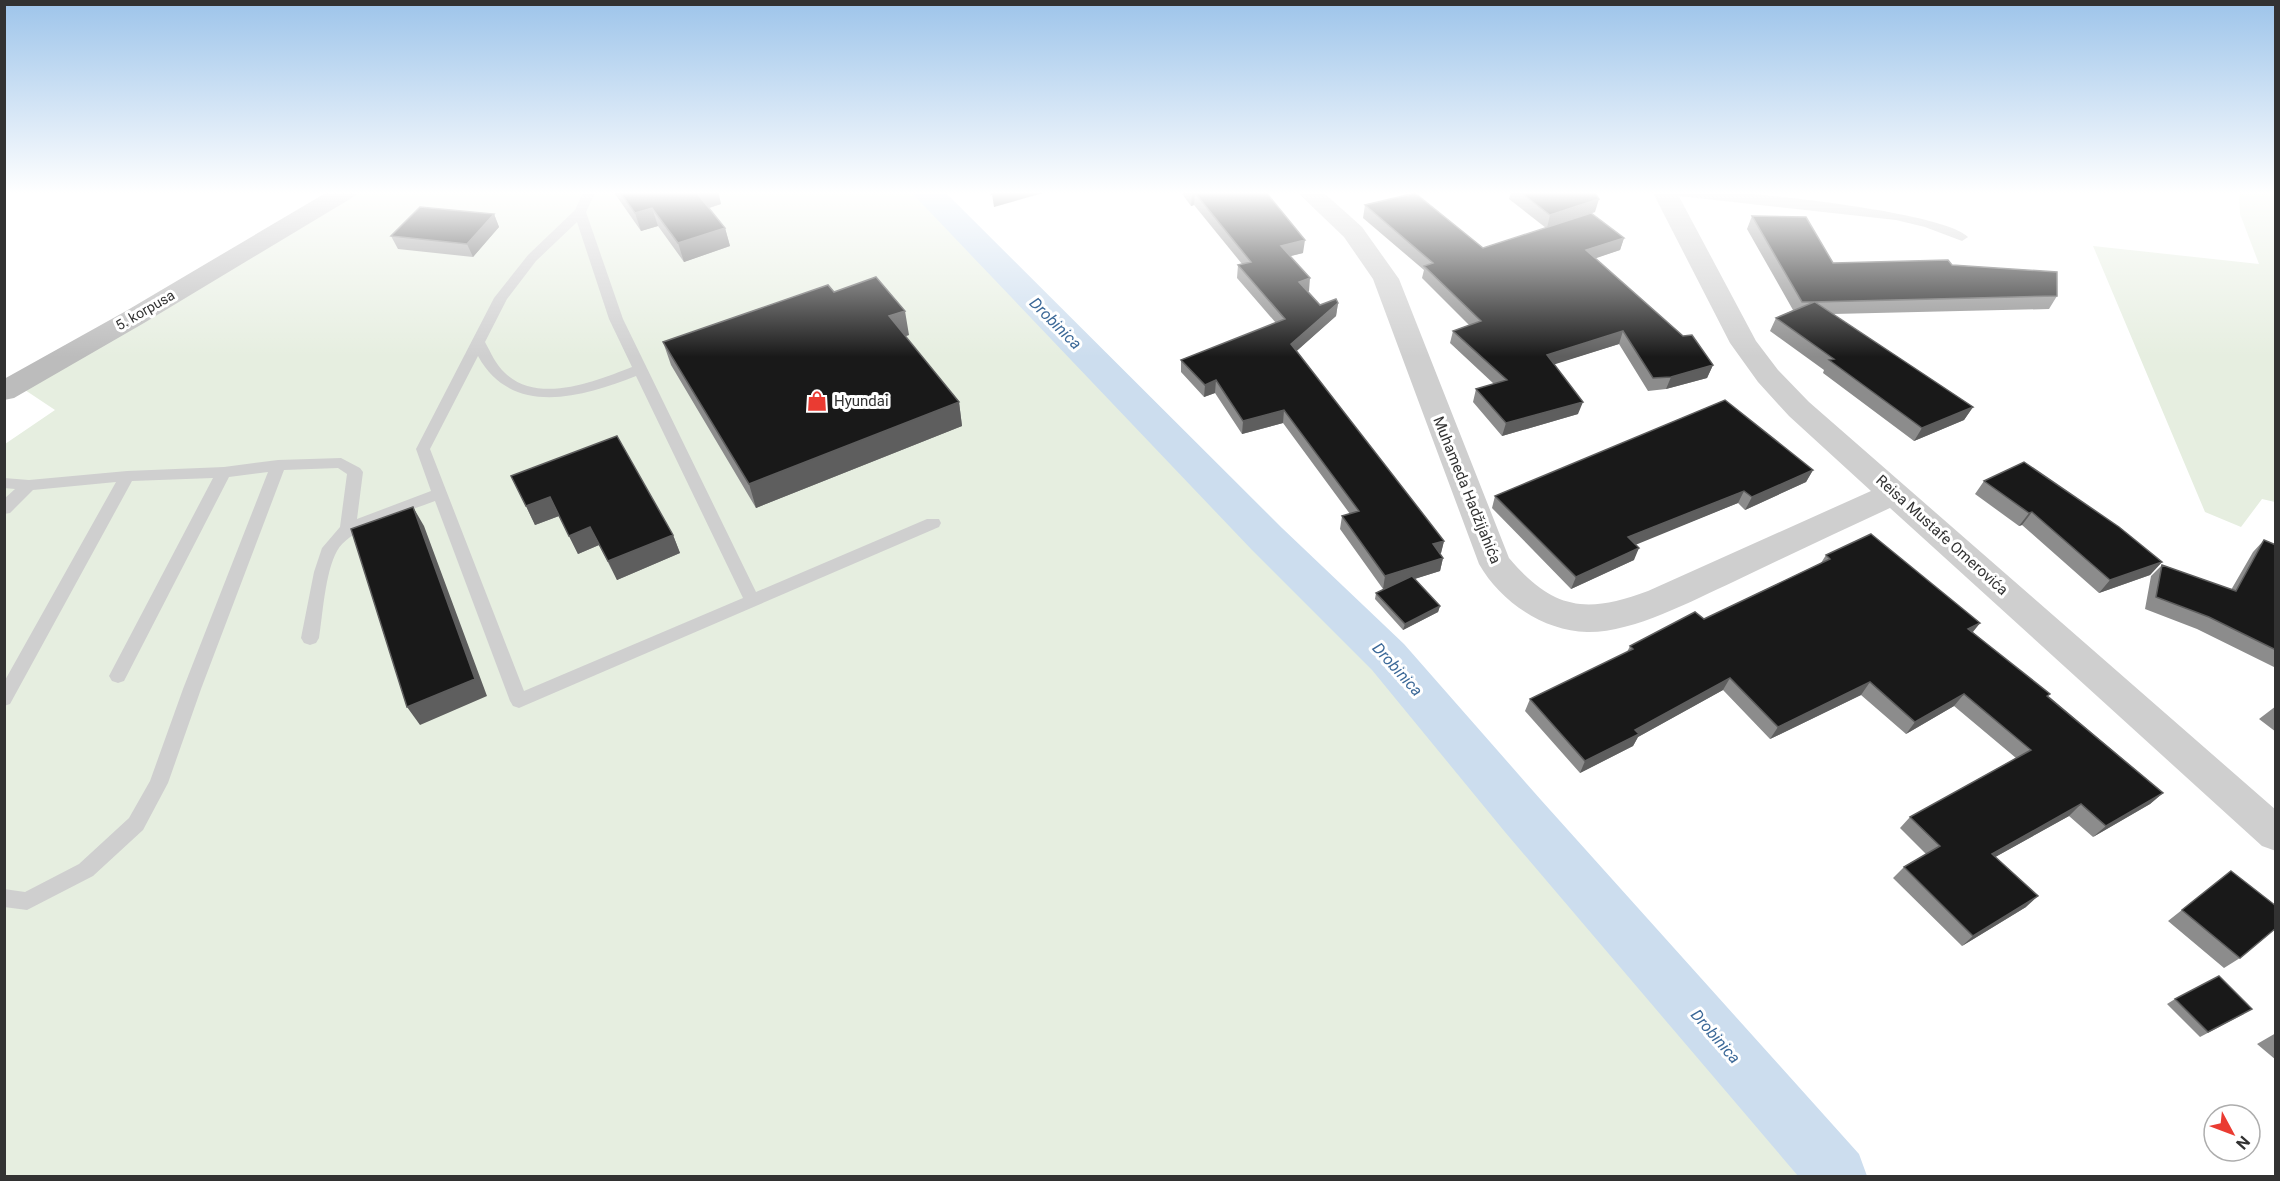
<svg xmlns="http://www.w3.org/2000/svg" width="2280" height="1181" viewBox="0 0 2280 1181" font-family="Roboto,sans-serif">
<rect width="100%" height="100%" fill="#fff"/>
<path fill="#e6eee0" d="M 347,191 L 926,191 L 1267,539 L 1388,657 L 1523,816 L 1841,1176 L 5,1176 L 5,444 L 55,410 L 16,384 Z
M 2239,191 L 2276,191 L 2275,502 L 2262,499 L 2241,527 L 2205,512 L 2093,246 L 2259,264 L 2240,214 Z"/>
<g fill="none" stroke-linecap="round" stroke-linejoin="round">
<path fill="#cde" fill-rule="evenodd" d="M 910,191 L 944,191 L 1282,528 L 1404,644 L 1541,800 L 1859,1154 L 1867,1176 L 1798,1176 L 1505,832 L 1372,670 L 1252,550 Z"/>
<path fill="#cfcfcf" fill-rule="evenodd" d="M 584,191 L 596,191 L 586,212 L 623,319 L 756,592 L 927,519 L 939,519 L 941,523 L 939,527 L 519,708 L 513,706 L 510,701 L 435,501 C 408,512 351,526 337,551 C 325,573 323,613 319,638 L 316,643 L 310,645 L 304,643 L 301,638 L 314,572 L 322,548 L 340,527 L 347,474 L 338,468 L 284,470 L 201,689 L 168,783 L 143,830 L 93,876 L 27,910 L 4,907 L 4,889 L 25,892 L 79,864 L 129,818 L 150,781 L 183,689 L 268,472 L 229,477 L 124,681 L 118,683 L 112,681 L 109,676 L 213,478 L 132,481 L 10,704 L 4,706 L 4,682 L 116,482 L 33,490 L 10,513 L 4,514 L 4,499 L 15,489 L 4,488 L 4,478 L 29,480 L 127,471 L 224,467 L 278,460 L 341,458 L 360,468 L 363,472 L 357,519 L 431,491 L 416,449 L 494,298 L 528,255 L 575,210 ZM 577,222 L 609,319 L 632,367 C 596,381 539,405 505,373 C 496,365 491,353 485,342 L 507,299 L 536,261 ZM 478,356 C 512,418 583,397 636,376 L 743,598 L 524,691 L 430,449 Z
M 1664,191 C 1681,191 1698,191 1715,191 C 1757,193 1944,212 1968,237 L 1962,241 L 1925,227 L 1896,220 L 1670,195 Z"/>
<path fill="#cfcfcf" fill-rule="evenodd" d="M 1296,191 L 1322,191 L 1362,227 L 1399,279 L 1509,558 C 1553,610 1586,614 1648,591 L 1871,491 L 1789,416 L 1758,382 L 1730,343 L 1652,191 L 1676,191 L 1756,341 L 1778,370 L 1809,402 L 2276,810 L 2276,851 L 2262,846 L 1890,508 C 1838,532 1785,557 1733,582 C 1691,601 1633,633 1587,632 C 1543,631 1500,601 1479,564 L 1373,279 L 1344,237 Z"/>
<path fill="#bcbcbc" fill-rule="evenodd" d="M 329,191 L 359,191 L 355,196 L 144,323 L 14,398 L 4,400 L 4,379 L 126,311 Z"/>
</g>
<path fill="#8c8c8c" d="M 613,191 L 718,191 L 721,204 L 709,208 L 725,228 L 730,246 L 684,262 L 658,226 L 641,231 Z
M 1180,191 L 1265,191 L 1303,253 L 1290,256 L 1309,291 L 1308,291 L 1320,305 L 1338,303 L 1336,316 L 1296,351 L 1444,541 L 1441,553 L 1440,554 L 1443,558 L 1440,571 L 1414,579 L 1440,606 L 1438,612 L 1403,630 L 1375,599 L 1376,593 L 1390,586 L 1383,589 L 1340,529 L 1342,516 L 1350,514 L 1283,423 L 1242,434 L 1215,393 L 1204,397 L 1181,372 L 1181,360 L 1276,323 L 1237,278 L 1238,265 L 1242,264 L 1194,205 L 1191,206 Z
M 1511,191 L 1594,191 L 1595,212 L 1591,213 L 1624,238 L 1620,250 L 1595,258 L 1713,365 L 1707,378 L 1666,389 L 1648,391 L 1619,344 L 1554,364 L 1578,414 L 1502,436 L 1473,402 L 1476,389 L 1494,384 L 1450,343 L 1453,331 L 1469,325 L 1422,278 L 1424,270 L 1363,218 L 1365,205 L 1483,248 L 1546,228 L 1509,199 Z
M 494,214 L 499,227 L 473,257 L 398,249 L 391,236 Z
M 1752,216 L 1833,263 L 1952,265 L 2057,296 L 2049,309 L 1833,314 L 1973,407 L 1964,420 L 1914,441 L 1823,373 L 1824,370 L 1770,331 L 1776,318 L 1793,310 L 1747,229 Z
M 834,292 L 909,335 L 905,336 L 959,402 L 962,426 L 756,508 L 671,365 L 663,342 Z
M 1813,470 L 1806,482 L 1745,510 L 1738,503 L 1635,544 L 1634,560 L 1571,589 L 1492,508 L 1495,496 Z
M 1984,481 L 2162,562 L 2150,575 L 2099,593 L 2022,525 L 2019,526 L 1975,494 Z
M 526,506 L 673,535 L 680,553 L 617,580 L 599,545 L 578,554 L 559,516 L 535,525 Z
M 2264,540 L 2276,545 L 2276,668 L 2197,629 L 2145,609 L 2151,576 L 2162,565 L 2231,590 L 2253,552 Z
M 1826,555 L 1980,623 L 1973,632 L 2163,793 L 2150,804 L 2093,837 L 2069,816 L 1995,857 L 2026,907 L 1962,946 L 1893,878 L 1904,867 L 1926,854 L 1900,828 L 1910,817 L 2016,758 L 1954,706 L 1906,734 L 1861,695 L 1770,739 L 1723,690 L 1638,737 L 1633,746 L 1580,773 L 1525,711 L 1530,699 L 1627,652 L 1630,646 L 1704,619 L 1821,563 Z
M 2276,706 L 2276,732 L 2259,719 Z
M 2231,871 L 2240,958 L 2224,968 L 2168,921 Z
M 2175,999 L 2244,1014 L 2200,1037 L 2167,1004 Z
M 2276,1033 L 2276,1060 L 2257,1044 Z"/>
<path fill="#5e5e5e" d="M 698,191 L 718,191 L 721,204 L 702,210 L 696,192 Z
M 1004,191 L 1050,191 L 994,207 L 992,194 Z
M 1192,193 L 1195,193 L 1194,205 L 1191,206 Z
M 1599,199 L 1595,212 L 1547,228 L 1550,215 Z
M 652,208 L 658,226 L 641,231 L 635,213 Z
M 494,214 L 499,227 L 473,257 L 467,244 Z
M 725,228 L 730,246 L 684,262 L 678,243 Z
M 1624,238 L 1620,250 L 1582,263 L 1586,250 Z
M 1305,240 L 1303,253 L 1279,259 L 1281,246 Z
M 1310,278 L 1309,291 L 1298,294 L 1299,282 Z
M 1338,303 L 1336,316 L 1290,357 L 1291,344 Z
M 905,311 L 909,335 L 894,340 L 889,316 Z
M 1623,331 L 1619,344 L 1543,368 L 1547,355 Z
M 1713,365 L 1707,378 L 1666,389 L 1671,377 Z
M 1216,380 L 1215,393 L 1204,397 L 1205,385 Z
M 959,402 L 962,426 L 756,508 L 749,484 Z
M 1583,402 L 1578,414 L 1502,436 L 1506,423 Z
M 1973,407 L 1964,420 L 1914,441 L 1922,428 Z
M 1284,410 L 1283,423 L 1242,434 L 1243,421 Z
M 1813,470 L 1806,482 L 1745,510 L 1752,497 Z
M 1744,491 L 1738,503 L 1623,550 L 1628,537 Z
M 550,497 L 559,516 L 535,525 L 526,506 Z
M 413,507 L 424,526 L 487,696 L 420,725 L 407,707 Z
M 2032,512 L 2022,525 L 2019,526 L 2029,513 Z
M 590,527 L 599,545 L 578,554 L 569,536 Z
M 673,535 L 680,553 L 617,580 L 608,561 Z
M 1444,541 L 1441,553 L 1429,557 L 1433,544 Z
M 1639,548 L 1634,560 L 1571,589 L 1576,577 Z
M 1443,558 L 1440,571 L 1383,589 L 1385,576 Z
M 2162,562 L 2150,575 L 2099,593 L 2110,580 Z
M 1440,606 L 1438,612 L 1403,630 L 1405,624 Z
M 1980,623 L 1970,635 L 1968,629 Z
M 1730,678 L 1723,690 L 1638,737 L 1633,746 L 1580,773 L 1585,761 L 1635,730 Z
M 1870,682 L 1861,695 L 1770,739 L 1778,727 Z
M 1964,694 L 1954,706 L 1906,734 L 1915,722 Z
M 2163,793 L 2150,804 L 2093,837 L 2106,826 Z
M 2081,804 L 2069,816 L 1981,865 L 1992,854 Z
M 2038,896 L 2026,907 L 1962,946 L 1973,936 Z"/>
<path fill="#191919" stroke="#5e5e5e" stroke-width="1.5" d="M 619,191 L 698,191 L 696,192 L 725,228 L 678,243 L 652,208 L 635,213 Z
M 995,191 L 1004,191 L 992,194 Z
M 1190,191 L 1265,191 L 1305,240 L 1281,246 L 1310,278 L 1299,282 L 1320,305 L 1336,299 L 1338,303 L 1291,344 L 1444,541 L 1433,544 L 1443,558 L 1385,576 L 1342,516 L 1359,511 L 1284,410 L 1243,421 L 1216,380 L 1205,385 L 1181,360 L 1285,319 L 1238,265 L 1251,262 L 1195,193 L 1192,193 Z
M 1519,191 L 1594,191 L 1599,199 L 1550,215 Z
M 1415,193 L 1483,248 L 1591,213 L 1624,238 L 1586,250 L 1683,336 L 1692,335 L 1713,365 L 1671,377 L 1653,378 L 1623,331 L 1547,355 L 1583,402 L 1506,423 L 1476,389 L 1507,380 L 1453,331 L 1481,321 L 1424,266 L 1433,263 L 1365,205 Z
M 420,207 L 494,214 L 467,244 L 391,236 Z
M 1752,216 L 1806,217 L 1833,263 L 1948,260 L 1952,265 L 2057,272 L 2057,296 L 1815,302 L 1973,407 L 1922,428 L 1829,360 L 1834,359 L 1776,318 L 1814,302 L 1802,302 Z
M 876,277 L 905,311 L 889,316 L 959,402 L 749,484 L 663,342 L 828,285 L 834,292 Z
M 1725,400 L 1813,470 L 1752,497 L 1744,491 L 1628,537 L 1639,548 L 1576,577 L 1495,496 Z
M 617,436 L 673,535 L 608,561 L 590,527 L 569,536 L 550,497 L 526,506 L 511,476 Z
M 2024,462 L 2119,527 L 2162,562 L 2110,580 L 2032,512 L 2029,513 L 1984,481 Z
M 413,507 L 475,679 L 407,707 L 351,529 Z
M 1871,534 L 1980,623 L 1968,629 L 2050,694 L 2047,696 L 2163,793 L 2106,826 L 2081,804 L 1992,854 L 2038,896 L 1973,936 L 1904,867 L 1940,846 L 1910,817 L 2031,750 L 1964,694 L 1915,722 L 1870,682 L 1778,727 L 1730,678 L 1635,730 L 1639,734 L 1585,761 L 1530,699 L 1633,649 L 1630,646 L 1695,612 L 1704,619 L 1830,559 L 1826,555 Z
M 2264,540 L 2276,545 L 2276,650 L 2209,617 L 2156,597 L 2162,565 L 2236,591 Z
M 1412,576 L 1440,606 L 1405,624 L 1376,593 Z
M 2231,871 L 2276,906 L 2276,928 L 2240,958 L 2182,910 Z
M 2219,976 L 2252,1009 L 2208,1032 L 2175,999 Z"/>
<linearGradient id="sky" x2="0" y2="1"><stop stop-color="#9dc4ea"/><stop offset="0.54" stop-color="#fff"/><stop offset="1" stop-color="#fff" stop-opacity="0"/></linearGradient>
<rect width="2280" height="357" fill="url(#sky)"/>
<defs>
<g id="shop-bare" transform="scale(1.62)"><path d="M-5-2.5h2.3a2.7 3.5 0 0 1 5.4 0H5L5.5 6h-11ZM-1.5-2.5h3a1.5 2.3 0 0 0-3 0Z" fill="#ea3b32" stroke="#fff" stroke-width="2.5" paint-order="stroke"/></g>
</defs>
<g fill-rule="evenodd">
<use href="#shop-bare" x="817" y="401"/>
</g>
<g text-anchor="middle" stroke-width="6" stroke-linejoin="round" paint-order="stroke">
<g font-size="14" fill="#323232" stroke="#fff">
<text transform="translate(145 310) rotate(-30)" y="5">5. korpusa</text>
</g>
<g font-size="15" fill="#323232" stroke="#fff" text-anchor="start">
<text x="834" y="406">Hyundai</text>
</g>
<g font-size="15" fill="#323232" stroke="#fff">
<text transform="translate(1467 490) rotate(68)" y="5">Muhameda Hadžijahića</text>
<text transform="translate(1942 535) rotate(42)" y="5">Reisa Mustafe Omerovića</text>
</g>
<g font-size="16" font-style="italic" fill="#3c6998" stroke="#fff">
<text transform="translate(1056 323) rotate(45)" y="6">Drobinica</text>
<text transform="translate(1398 669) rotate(48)" y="6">Drobinica</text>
<text transform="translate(1716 1036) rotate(49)" y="6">Drobinica</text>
</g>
</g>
<rect width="2280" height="1181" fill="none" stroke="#323232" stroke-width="12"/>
<g transform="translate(2232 1133) rotate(131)"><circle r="28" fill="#ffffff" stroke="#adadad" stroke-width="1.5"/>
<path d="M0-4.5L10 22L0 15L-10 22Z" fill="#ea3b32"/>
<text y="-9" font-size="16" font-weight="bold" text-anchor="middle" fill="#323232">N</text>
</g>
</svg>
